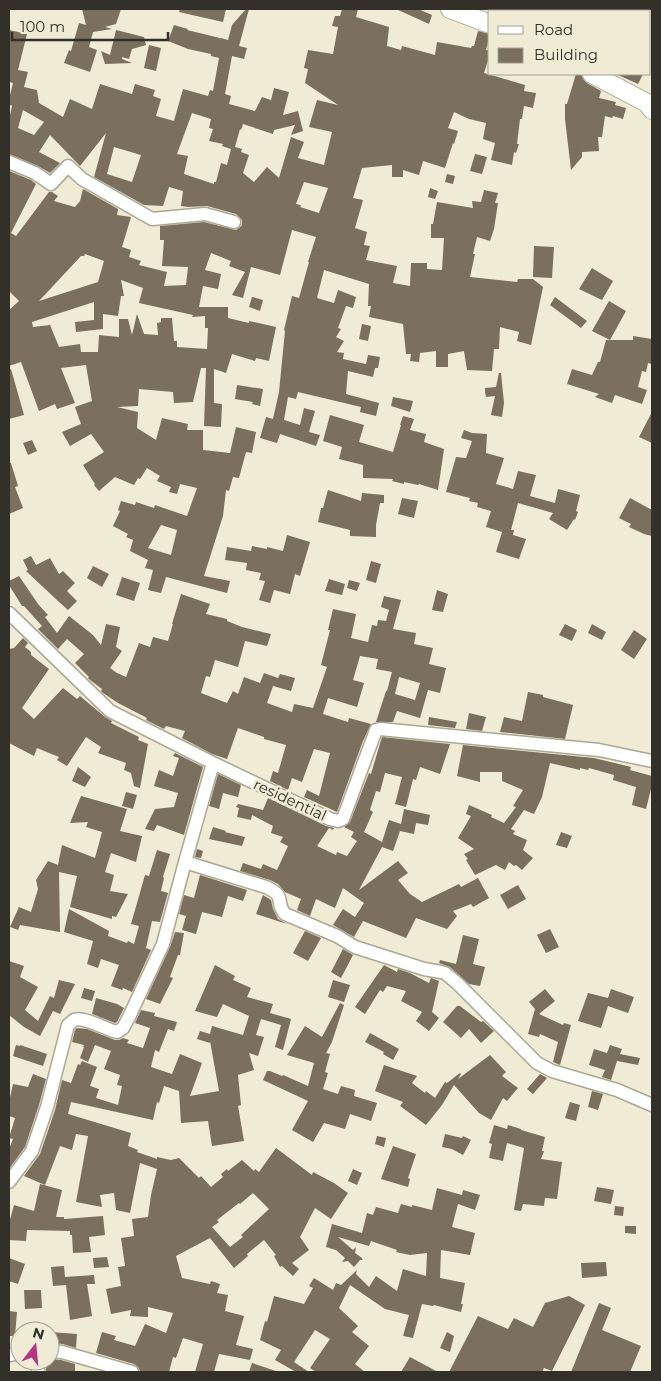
<svg xmlns="http://www.w3.org/2000/svg" width="661" height="1381" viewBox="0 0 661 1381" font-family="Montserrat,sans-serif">
<rect width="100%" height="100%" fill="#efebd5"/>
<path fill="#7b6f5e" fill-rule="evenodd" d="M 82,9 L 121,9 L 116,24 L 105,27 L 112,29 L 93,32 L 89,47 L 97,50 L 90,72 L 64,63 L 69,50 L 71,51 L 79,23 L 86,25 Z
M 180,9 L 226,9 L 223,22 L 179,12 Z
M 246,9 L 249,9 L 239,46 L 247,48 L 244,59 L 232,56 L 225,94 L 231,96 L 229,104 L 255,111 L 262,97 L 271,100 L 274,88 L 289,92 L 283,115 L 298,111 L 303,131 L 291,135 L 295,125 L 274,130 L 273,134 L 243,124 L 241,130 L 240,129 L 235,147 L 242,149 L 241,152 L 249,155 L 243,173 L 254,182 L 267,167 L 279,178 L 291,137 L 304,142 L 298,158 L 324,165 L 332,132 L 309,127 L 317,100 L 338,105 L 305,83 L 308,69 L 304,68 L 308,50 L 333,54 L 338,27 L 332,26 L 335,16 L 340,16 L 342,9 L 358,9 L 356,17 L 389,27 L 387,46 L 401,50 L 402,46 L 435,55 L 437,42 L 471,48 L 472,46 L 474,46 L 478,31 L 490,34 L 486,50 L 490,51 L 490,54 L 484,73 L 525,85 L 524,91 L 536,93 L 533,108 L 524,106 L 522,119 L 520,119 L 517,144 L 519,144 L 516,153 L 514,152 L 512,165 L 491,160 L 495,143 L 483,139 L 486,123 L 469,119 L 454,112 L 448,128 L 458,131 L 454,144 L 453,143 L 445,168 L 423,161 L 419,175 L 403,170 L 403,177 L 392,177 L 392,165 L 362,168 L 353,198 L 363,200 L 355,228 L 367,232 L 364,245 L 370,246 L 366,260 L 397,266 L 393,283 L 410,286 L 411,263 L 427,263 L 427,269 L 442,270 L 444,238 L 431,238 L 431,224 L 433,224 L 437,202 L 473,208 L 472,201 L 481,202 L 484,190 L 498,193 L 495,203 L 498,203 L 494,229 L 490,241 L 477,237 L 473,254 L 475,254 L 470,277 L 517,282 L 518,279 L 533,279 L 543,287 L 531,345 L 517,341 L 519,332 L 500,327 L 499,349 L 494,349 L 492,371 L 467,370 L 464,351 L 448,354 L 448,367 L 436,367 L 436,351 L 420,353 L 419,362 L 410,361 L 411,354 L 406,354 L 403,324 L 369,317 L 371,306 L 368,306 L 369,284 L 324,270 L 317,298 L 334,303 L 338,290 L 356,297 L 353,308 L 346,306 L 338,328 L 341,329 L 336,337 L 344,341 L 337,352 L 344,353 L 343,359 L 366,364 L 368,355 L 380,357 L 378,368 L 375,368 L 373,377 L 348,371 L 346,394 L 379,403 L 376,416 L 360,412 L 361,407 L 298,392 L 296,399 L 288,397 L 284,420 L 300,425 L 304,408 L 315,411 L 309,432 L 320,435 L 316,446 L 280,434 L 277,443 L 260,438 L 266,417 L 273,419 L 279,392 L 285,331 L 284,330 L 292,296 L 299,298 L 309,262 L 308,262 L 316,237 L 292,230 L 280,275 L 251,267 L 243,298 L 232,295 L 245,272 L 229,266 L 231,261 L 211,253 L 205,270 L 221,274 L 218,289 L 203,286 L 199,307 L 228,307 L 228,318 L 249,323 L 249,321 L 276,327 L 269,361 L 256,358 L 255,361 L 232,354 L 226,373 L 214,369 L 214,403 L 222,404 L 221,427 L 204,426 L 206,368 L 201,368 L 193,402 L 174,403 L 173,392 L 139,389 L 138,406 L 117,407 L 138,412 L 137,428 L 156,440 L 162,418 L 188,424 L 187,430 L 203,430 L 203,450 L 230,453 L 236,427 L 256,432 L 252,453 L 246,452 L 239,478 L 233,477 L 229,491 L 226,490 L 223,516 L 204,576 L 230,581 L 227,593 L 166,577 L 161,593 L 148,590 L 153,570 L 145,568 L 148,560 L 130,551 L 133,540 L 126,537 L 128,534 L 113,526 L 120,511 L 118,510 L 121,501 L 135,505 L 136,502 L 154,508 L 155,505 L 187,516 L 197,488 L 180,484 L 177,494 L 169,492 L 171,487 L 157,481 L 160,476 L 147,468 L 140,479 L 138,478 L 134,485 L 115,477 L 99,491 L 94,485 L 95,484 L 83,465 L 104,452 L 91,434 L 70,446 L 62,432 L 81,424 L 75,407 L 92,401 L 86,365 L 61,368 L 75,403 L 57,409 L 55,404 L 39,411 L 21,362 L 9,366 L 9,310 L 19,301 L 9,291 L 9,171 L 31,180 L 36,184 L 11,233 L 16,236 L 49,192 L 52,192 L 58,196 L 54,201 L 75,207 L 80,201 L 83,189 L 118,209 L 117,215 L 131,217 L 122,247 L 131,250 L 129,257 L 141,261 L 139,265 L 167,272 L 164,286 L 186,285 L 188,267 L 162,266 L 164,240 L 160,240 L 160,226 L 204,222 L 236,230 L 239,228 L 242,225 L 242,220 L 236,214 L 207,206 L 188,207 L 181,206 L 183,191 L 169,187 L 163,206 L 144,205 L 94,177 L 106,133 L 80,166 L 50,135 L 39,152 L 60,163 L 50,173 L 38,166 L 9,154 L 9,120 L 12,106 L 9,104 L 9,99 L 13,83 L 9,82 L 9,30 L 27,34 L 18,70 L 28,72 L 24,87 L 37,90 L 39,103 L 63,117 L 70,99 L 92,109 L 100,84 L 132,94 L 135,84 L 155,90 L 153,96 L 161,99 L 156,116 L 174,121 L 183,89 L 208,96 L 210,90 L 213,91 L 219,58 L 211,56 L 211,54 L 188,49 L 168,41 L 174,25 L 188,29 L 187,30 L 220,38 L 219,39 L 221,38 L 228,40 L 232,25 ZM 23,110 L 44,122 L 34,135 L 18,128 ZM 192,113 L 211,119 L 209,128 L 213,129 L 209,141 L 223,144 L 222,146 L 231,149 L 227,165 L 221,163 L 216,182 L 214,182 L 214,184 L 184,174 L 188,156 L 177,154 ZM 114,147 L 141,155 L 132,182 L 107,174 ZM 304,182 L 328,188 L 319,213 L 300,207 L 301,205 L 296,204 ZM 85,254 L 104,261 L 98,282 L 39,301 L 81,256 L 84,256 ZM 121,280 L 143,288 L 139,303 L 193,315 L 192,317 L 205,316 L 205,328 L 208,328 L 207,349 L 177,347 L 177,341 L 174,341 L 172,318 L 161,318 L 161,322 L 157,323 L 158,335 L 144,334 L 137,314 L 132,335 L 128,319 L 119,319 L 119,337 L 99,335 L 98,352 L 81,352 L 80,344 L 59,347 L 50,325 L 33,327 L 32,322 L 94,302 L 94,320 L 75,322 L 76,332 L 103,329 L 103,314 L 118,316 L 121,296 L 124,296 ZM 161,525 L 177,530 L 171,555 L 148,548 Z
M 396,9 L 418,9 L 432,15 L 429,24 Z
M 116,30 L 144,37 L 146,45 L 132,49 L 129,59 L 122,57 L 122,59 L 132,63 L 105,64 L 101,51 L 110,55 Z
M 149,45 L 161,48 L 156,71 L 144,68 Z
M 576,74 L 581,74 L 583,79 L 587,83 L 601,91 L 599,98 L 616,102 L 615,105 L 626,108 L 623,119 L 613,116 L 612,118 L 605,116 L 602,137 L 598,137 L 599,151 L 582,152 L 582,157 L 571,170 L 565,119 L 565,104 L 567,104 Z
M 616,74 L 643,74 L 638,84 Z
M 475,154 L 487,157 L 482,174 L 470,171 Z
M 447,174 L 455,176 L 453,184 L 445,182 Z
M 430,188 L 438,191 L 435,199 L 428,197 Z
M 534,246 L 554,247 L 552,278 L 533,277 Z
M 592,268 L 613,281 L 602,300 L 579,289 Z
M 252,297 L 263,300 L 260,311 L 249,307 Z
M 555,297 L 587,321 L 581,328 L 550,305 Z
M 609,301 L 626,311 L 610,340 L 592,331 Z
M 362,324 L 371,326 L 368,341 L 359,339 Z
M 633,336 L 652,339 L 652,364 L 648,363 L 646,372 L 642,371 L 638,387 L 647,390 L 642,404 L 615,395 L 612,403 L 595,397 L 599,394 L 567,384 L 572,369 L 592,375 L 598,362 L 600,362 L 606,340 L 633,340 Z
M 11,369 L 24,415 L 9,419 L 9,370 Z
M 499,373 L 501,373 L 504,403 L 502,417 L 491,415 L 495,396 L 486,397 L 485,392 L 485,388 L 496,387 Z
M 237,385 L 263,389 L 260,406 L 252,404 L 253,402 L 235,399 Z
M 393,397 L 413,401 L 410,412 L 391,406 Z
M 652,412 L 652,443 L 639,437 Z
M 330,415 L 364,425 L 359,442 L 393,452 L 401,425 L 400,425 L 403,416 L 414,419 L 410,430 L 426,434 L 424,442 L 444,449 L 438,490 L 419,484 L 418,485 L 404,482 L 404,484 L 392,481 L 393,479 L 363,478 L 363,465 L 339,459 L 342,447 L 323,441 Z
M 464,430 L 472,433 L 487,434 L 486,453 L 504,458 L 496,484 L 513,489 L 518,471 L 536,475 L 530,496 L 555,503 L 558,489 L 580,495 L 576,511 L 578,512 L 575,520 L 574,519 L 567,530 L 549,519 L 553,513 L 518,503 L 511,530 L 514,530 L 513,535 L 526,539 L 519,559 L 496,552 L 502,532 L 486,527 L 491,511 L 477,507 L 478,503 L 469,501 L 470,498 L 446,492 L 456,457 L 466,458 L 472,441 L 461,438 Z
M 32,440 L 37,451 L 28,455 L 23,443 Z
M 9,463 L 11,463 L 18,486 L 15,487 L 23,508 L 9,514 Z
M 328,490 L 361,501 L 362,493 L 384,495 L 384,503 L 380,503 L 376,525 L 376,537 L 350,536 L 350,530 L 318,522 L 321,508 L 323,508 Z
M 402,498 L 418,501 L 414,518 L 398,514 Z
M 630,498 L 652,510 L 652,536 L 644,534 L 629,527 L 631,524 L 619,518 Z
M 287,535 L 310,542 L 300,576 L 295,574 L 290,594 L 274,590 L 270,603 L 259,600 L 265,581 L 259,580 L 261,573 L 246,570 L 247,563 L 225,560 L 227,547 L 251,551 L 252,546 L 267,549 L 267,547 L 283,551 Z
M 31,556 L 36,565 L 50,558 L 59,574 L 63,571 L 75,583 L 67,591 L 77,601 L 68,610 L 58,601 L 26,571 L 28,570 L 23,560 Z
M 371,561 L 381,564 L 376,583 L 366,580 Z
M 93,566 L 109,574 L 102,587 L 87,578 Z
M 19,576 L 38,604 L 48,615 L 45,617 L 57,633 L 69,616 L 93,635 L 101,645 L 106,624 L 120,627 L 116,647 L 122,651 L 110,668 L 117,673 L 126,677 L 139,643 L 150,647 L 153,637 L 168,641 L 173,624 L 172,624 L 181,594 L 210,604 L 206,614 L 227,619 L 227,621 L 242,627 L 271,634 L 267,646 L 245,641 L 238,667 L 215,660 L 210,677 L 206,676 L 201,693 L 227,703 L 233,691 L 238,694 L 244,677 L 260,683 L 264,673 L 278,678 L 280,674 L 295,678 L 291,691 L 273,686 L 267,703 L 292,712 L 294,704 L 313,708 L 327,667 L 321,665 L 330,630 L 328,630 L 333,609 L 356,614 L 351,638 L 368,642 L 372,625 L 377,626 L 378,620 L 386,621 L 389,610 L 381,607 L 384,596 L 401,600 L 393,629 L 416,633 L 414,644 L 433,648 L 429,664 L 446,668 L 440,693 L 428,690 L 420,718 L 397,711 L 393,722 L 376,722 L 386,691 L 387,691 L 392,672 L 376,669 L 378,659 L 360,656 L 353,680 L 364,683 L 357,707 L 328,698 L 323,714 L 348,722 L 349,718 L 371,724 L 363,741 L 337,812 L 304,797 L 307,790 L 319,796 L 330,753 L 314,749 L 302,782 L 292,778 L 288,790 L 270,781 L 273,771 L 278,773 L 286,745 L 264,739 L 264,737 L 238,728 L 227,759 L 212,754 L 182,738 L 185,731 L 166,726 L 164,729 L 146,720 L 147,718 L 118,703 L 103,693 L 101,691 L 102,689 L 90,680 L 88,678 L 89,677 L 75,663 L 84,654 L 67,639 L 58,649 L 38,629 L 42,626 L 24,606 L 22,606 L 9,585 L 9,581 ZM 399,677 L 420,683 L 415,700 L 395,694 Z
M 122,577 L 140,583 L 134,601 L 116,595 Z
M 329,579 L 345,584 L 342,595 L 325,591 Z
M 349,580 L 360,583 L 357,591 L 347,588 Z
M 437,590 L 448,594 L 443,612 L 432,610 Z
M 565,624 L 577,630 L 572,641 L 559,635 Z
M 592,624 L 606,632 L 602,640 L 588,633 Z
M 634,630 L 647,639 L 634,659 L 621,650 Z
M 23,638 L 28,643 L 25,647 L 31,652 L 31,655 L 49,669 L 22,708 L 34,719 L 63,688 L 77,699 L 80,696 L 105,717 L 112,721 L 111,723 L 139,737 L 138,740 L 148,744 L 140,788 L 134,786 L 131,773 L 124,770 L 126,763 L 98,753 L 101,747 L 86,737 L 67,766 L 57,760 L 59,757 L 37,748 L 34,756 L 9,743 L 9,649 L 14,648 Z
M 528,692 L 543,695 L 543,697 L 573,705 L 565,739 L 500,732 L 504,717 L 522,721 Z
M 469,713 L 486,717 L 482,731 L 466,729 Z
M 429,717 L 457,722 L 455,728 L 428,725 Z
M 382,737 L 450,744 L 440,774 L 420,767 L 416,780 L 413,779 L 406,807 L 395,804 L 402,777 L 385,773 L 380,792 L 376,791 L 370,810 L 373,812 L 364,832 L 382,842 L 389,820 L 401,824 L 404,809 L 430,815 L 428,825 L 416,823 L 414,834 L 400,831 L 393,851 L 382,847 L 359,890 L 398,861 L 408,873 L 398,880 L 410,894 L 422,902 L 459,884 L 461,887 L 478,878 L 489,898 L 473,907 L 471,904 L 453,911 L 457,916 L 447,929 L 416,918 L 406,938 L 363,921 L 354,937 L 333,925 L 343,909 L 355,917 L 364,903 L 343,888 L 335,908 L 316,899 L 310,916 L 297,910 L 301,899 L 285,892 L 278,884 L 270,880 L 240,871 L 243,863 L 261,869 L 263,864 L 277,870 L 288,846 L 280,842 L 283,837 L 271,833 L 273,826 L 252,815 L 251,820 L 237,817 L 239,808 L 236,807 L 238,804 L 263,810 L 268,798 L 326,826 L 334,828 L 333,830 L 329,828 L 317,846 L 336,855 L 337,852 L 347,856 L 357,841 L 351,837 L 354,832 L 344,827 L 350,822 L 369,773 L 371,774 Z
M 463,745 L 594,758 L 631,767 L 630,770 L 652,776 L 652,785 L 646,809 L 632,805 L 636,787 L 613,780 L 614,775 L 589,768 L 588,770 L 580,768 L 580,770 L 550,763 L 542,797 L 534,814 L 524,810 L 511,829 L 515,831 L 513,834 L 527,840 L 523,850 L 533,858 L 522,870 L 516,865 L 514,866 L 509,862 L 505,870 L 496,865 L 475,875 L 466,860 L 468,859 L 464,854 L 474,849 L 458,838 L 471,816 L 466,814 L 469,805 L 492,815 L 491,817 L 504,823 L 516,807 L 513,806 L 523,790 L 502,781 L 502,772 L 480,772 L 480,782 L 457,776 Z
M 175,753 L 203,767 L 184,835 L 157,825 L 154,831 L 145,829 L 155,809 L 174,807 L 178,793 L 154,786 L 159,770 L 173,776 L 179,758 L 173,756 Z
M 78,767 L 91,777 L 85,787 L 72,781 Z
M 218,774 L 241,785 L 238,797 L 223,793 L 219,809 L 209,806 Z
M 126,792 L 137,795 L 133,809 L 122,806 Z
M 81,796 L 127,809 L 120,831 L 142,836 L 136,862 L 111,853 L 105,872 L 114,875 L 110,891 L 128,894 L 116,917 L 112,916 L 112,919 L 70,907 L 77,876 L 59,872 L 60,932 L 20,925 L 18,930 L 10,927 L 19,907 L 31,912 L 38,889 L 36,880 L 48,861 L 58,865 L 62,845 L 95,858 L 102,832 L 86,827 L 88,822 L 70,823 Z
M 213,827 L 226,831 L 225,832 L 245,837 L 242,846 L 209,839 Z
M 561,832 L 572,836 L 567,848 L 556,845 Z
M 197,849 L 203,851 L 201,858 L 195,857 Z
M 157,850 L 170,854 L 163,877 L 164,878 L 161,891 L 168,893 L 160,922 L 152,921 L 146,948 L 151,950 L 132,992 L 123,988 L 122,990 L 111,986 L 119,965 L 101,959 L 98,968 L 87,964 L 93,941 L 64,932 L 69,909 L 109,931 L 108,936 L 127,943 L 128,941 L 134,944 L 139,926 L 131,924 L 145,875 L 149,876 Z
M 200,875 L 247,890 L 243,901 L 228,896 L 222,917 L 202,912 L 196,934 L 182,930 L 186,916 L 179,914 L 184,895 L 194,898 Z
M 518,885 L 526,899 L 508,909 L 500,895 Z
M 263,895 L 271,900 L 273,909 L 278,919 L 287,924 L 256,914 Z
M 550,929 L 559,947 L 546,953 L 537,935 Z
M 305,931 L 321,938 L 308,961 L 293,953 Z
M 175,932 L 184,933 L 180,955 L 178,955 L 170,977 L 173,978 L 160,1004 L 146,999 L 170,947 Z
M 463,935 L 479,939 L 473,964 L 485,967 L 480,986 L 469,984 L 450,967 L 439,963 L 440,960 L 456,964 Z
M 343,949 L 353,955 L 341,978 L 331,972 Z
M 9,961 L 24,966 L 20,977 L 38,987 L 25,1010 L 38,1021 L 50,996 L 54,998 L 59,980 L 75,984 L 60,1014 L 53,1011 L 40,1036 L 24,1027 L 9,1015 Z
M 215,965 L 235,976 L 233,980 L 251,988 L 247,997 L 273,1004 L 270,1013 L 291,1019 L 283,1050 L 275,1047 L 281,1025 L 261,1019 L 256,1035 L 264,1037 L 258,1056 L 249,1053 L 254,1070 L 238,1075 L 241,1105 L 238,1106 L 244,1141 L 212,1146 L 208,1121 L 181,1123 L 179,1091 L 164,1086 L 159,1103 L 157,1102 L 153,1120 L 71,1102 L 68,1114 L 131,1133 L 128,1146 L 138,1150 L 137,1152 L 157,1159 L 157,1157 L 171,1160 L 179,1158 L 199,1178 L 201,1176 L 211,1187 L 223,1177 L 221,1174 L 227,1169 L 228,1171 L 242,1160 L 254,1171 L 255,1169 L 259,1172 L 276,1148 L 312,1175 L 313,1172 L 334,1183 L 348,1193 L 331,1219 L 315,1208 L 300,1237 L 309,1250 L 292,1263 L 299,1269 L 293,1276 L 282,1266 L 280,1267 L 274,1256 L 276,1255 L 264,1240 L 247,1254 L 248,1256 L 234,1268 L 210,1238 L 176,1256 L 182,1278 L 210,1284 L 211,1281 L 220,1284 L 217,1293 L 228,1295 L 225,1311 L 244,1316 L 236,1345 L 253,1349 L 250,1360 L 219,1354 L 214,1372 L 195,1372 L 203,1344 L 183,1338 L 176,1358 L 173,1357 L 169,1372 L 146,1372 L 140,1371 L 138,1367 L 134,1364 L 96,1353 L 102,1332 L 116,1336 L 114,1340 L 135,1346 L 145,1324 L 166,1333 L 173,1313 L 148,1307 L 148,1317 L 130,1316 L 131,1310 L 111,1314 L 106,1289 L 121,1286 L 118,1267 L 125,1266 L 121,1238 L 134,1236 L 132,1219 L 148,1217 L 151,1195 L 157,1169 L 140,1163 L 130,1213 L 116,1210 L 114,1193 L 100,1195 L 102,1207 L 76,1202 L 88,1136 L 76,1134 L 72,1150 L 60,1146 L 45,1185 L 24,1176 L 40,1154 L 55,1110 L 62,1080 L 71,1083 L 78,1064 L 80,1065 L 82,1061 L 97,1067 L 90,1086 L 99,1089 L 96,1098 L 118,1105 L 122,1086 L 117,1085 L 120,1075 L 104,1069 L 111,1051 L 95,1045 L 88,1062 L 80,1058 L 84,1047 L 83,1047 L 84,1045 L 72,1042 L 75,1030 L 77,1028 L 87,1029 L 115,1040 L 119,1040 L 123,1038 L 129,1040 L 127,1043 L 143,1048 L 150,1028 L 135,1023 L 141,1010 L 155,1013 L 154,1016 L 177,1022 L 174,1031 L 168,1029 L 159,1052 L 155,1050 L 151,1067 L 172,1074 L 180,1054 L 202,1063 L 190,1096 L 219,1091 L 210,1041 L 210,1043 L 197,1039 L 200,1031 L 210,1034 L 212,1026 L 243,1035 L 249,1016 L 223,1004 L 217,1017 L 195,1011 ZM 253,1193 L 269,1209 L 241,1235 L 243,1237 L 230,1247 L 212,1227 L 219,1222 L 217,1220 L 239,1203 L 240,1204 Z
M 384,965 L 397,972 L 398,969 L 410,973 L 429,983 L 431,978 L 439,981 L 432,1012 L 439,1018 L 429,1031 L 416,1021 L 422,1012 L 401,1001 L 406,991 L 387,986 L 383,992 L 380,990 L 365,1014 L 355,1007 Z
M 333,980 L 350,985 L 344,1002 L 328,997 Z
M 84,988 L 95,991 L 92,1001 L 81,998 Z
M 545,989 L 555,1001 L 539,1014 L 563,1025 L 564,1023 L 571,1025 L 560,1065 L 553,1062 L 558,1042 L 540,1034 L 539,1037 L 528,1034 L 535,1009 L 529,1002 Z
M 611,989 L 634,997 L 628,1013 L 608,1006 L 601,1028 L 578,1021 L 588,993 L 608,998 Z
M 96,998 L 117,1004 L 124,1008 L 117,1022 L 115,1023 L 92,1014 Z
M 340,1003 L 344,1005 L 332,1042 L 326,1053 L 330,1054 L 325,1072 L 328,1073 L 323,1089 L 338,1094 L 341,1086 L 355,1090 L 354,1096 L 377,1103 L 371,1121 L 350,1114 L 345,1129 L 324,1123 L 313,1142 L 292,1130 L 308,1101 L 263,1080 L 267,1071 L 270,1071 L 282,1076 L 283,1075 L 308,1086 L 314,1063 L 287,1055 L 305,1026 L 322,1037 Z
M 457,1006 L 460,1006 L 481,1022 L 483,1021 L 494,1031 L 481,1043 L 469,1029 L 461,1038 L 443,1022 Z
M 370,1033 L 399,1049 L 393,1060 L 383,1054 L 384,1052 L 365,1042 Z
M 16,1045 L 20,1046 L 20,1045 L 47,1054 L 43,1066 L 13,1056 Z
M 610,1045 L 622,1049 L 620,1054 L 640,1058 L 638,1065 L 617,1061 L 611,1080 L 602,1077 L 605,1070 L 589,1065 L 594,1049 L 607,1053 Z
M 490,1055 L 506,1072 L 502,1076 L 518,1088 L 507,1101 L 503,1098 L 491,1120 L 479,1113 L 454,1085 L 442,1105 L 426,1125 L 400,1106 L 403,1102 L 375,1091 L 384,1065 L 417,1076 L 412,1083 L 425,1093 L 426,1091 L 435,1098 L 445,1082 L 447,1083 L 460,1073 L 461,1074 L 458,1079 Z
M 33,1074 L 46,1079 L 39,1105 L 25,1147 L 9,1169 L 9,1149 L 13,1139 L 9,1138 L 15,1118 L 9,1116 L 9,1102 L 13,1084 L 28,1087 Z
M 540,1074 L 547,1078 L 533,1094 L 527,1089 Z
M 592,1091 L 603,1094 L 598,1110 L 588,1107 Z
M 570,1102 L 580,1105 L 576,1121 L 565,1118 Z
M 494,1125 L 507,1129 L 508,1125 L 521,1129 L 521,1130 L 545,1137 L 542,1151 L 544,1151 L 541,1159 L 562,1162 L 557,1199 L 545,1198 L 544,1206 L 523,1204 L 521,1211 L 514,1210 L 524,1148 L 507,1143 L 503,1161 L 489,1158 L 492,1144 L 489,1143 Z
M 445,1134 L 462,1138 L 463,1136 L 471,1140 L 463,1155 L 452,1149 L 442,1147 Z
M 377,1136 L 386,1138 L 384,1147 L 375,1144 Z
M 393,1146 L 416,1154 L 408,1178 L 410,1179 L 408,1187 L 381,1179 Z
M 353,1169 L 362,1173 L 357,1185 L 348,1181 Z
M 40,1184 L 62,1190 L 56,1217 L 64,1217 L 64,1219 L 103,1216 L 105,1235 L 89,1237 L 91,1252 L 73,1253 L 72,1235 L 70,1235 L 70,1231 L 27,1230 L 26,1241 L 9,1240 L 9,1223 L 14,1205 L 34,1211 Z
M 597,1187 L 614,1190 L 611,1204 L 594,1201 Z
M 437,1188 L 462,1195 L 463,1190 L 480,1195 L 475,1210 L 458,1204 L 452,1227 L 475,1233 L 470,1255 L 441,1250 L 440,1278 L 465,1283 L 461,1304 L 463,1304 L 461,1312 L 434,1305 L 433,1306 L 422,1304 L 413,1338 L 403,1336 L 409,1315 L 385,1309 L 350,1285 L 339,1308 L 358,1326 L 352,1332 L 369,1346 L 355,1364 L 365,1372 L 316,1372 L 310,1368 L 330,1339 L 315,1330 L 294,1362 L 309,1372 L 296,1372 L 275,1360 L 281,1350 L 260,1340 L 265,1321 L 267,1322 L 274,1296 L 304,1304 L 313,1288 L 309,1286 L 314,1278 L 333,1290 L 336,1283 L 341,1285 L 357,1270 L 356,1274 L 369,1287 L 376,1276 L 397,1291 L 403,1269 L 426,1276 L 427,1253 L 410,1255 L 396,1252 L 397,1250 L 371,1241 L 369,1246 L 338,1237 L 353,1250 L 356,1247 L 355,1253 L 362,1258 L 362,1259 L 363,1260 L 360,1260 L 354,1267 L 348,1261 L 342,1262 L 345,1258 L 336,1250 L 349,1254 L 326,1247 L 332,1224 L 362,1233 L 367,1213 L 373,1215 L 376,1207 L 398,1213 L 401,1204 L 412,1207 L 412,1205 L 432,1210 Z
M 615,1206 L 624,1207 L 623,1216 L 614,1215 Z
M 625,1226 L 636,1226 L 636,1234 L 625,1233 Z
M 107,1257 L 109,1267 L 94,1268 L 93,1258 Z
M 9,1258 L 25,1264 L 18,1284 L 9,1281 Z
M 606,1262 L 607,1276 L 582,1278 L 581,1263 Z
M 64,1266 L 65,1277 L 94,1275 L 95,1284 L 87,1284 L 92,1316 L 70,1320 L 66,1285 L 53,1286 L 51,1267 Z
M 24,1290 L 41,1290 L 42,1308 L 25,1309 Z
M 569,1296 L 585,1305 L 552,1371 L 544,1368 L 542,1372 L 449,1372 L 478,1316 L 508,1329 L 514,1318 L 533,1327 L 545,1303 Z
M 599,1303 L 611,1308 L 602,1330 L 641,1346 L 630,1372 L 571,1372 Z
M 9,1311 L 17,1312 L 15,1336 L 9,1336 Z
M 50,1332 L 77,1334 L 76,1348 L 63,1344 L 50,1343 Z
M 447,1332 L 454,1336 L 450,1352 L 440,1348 Z
M 410,1357 L 438,1372 L 401,1372 Z
M 50,1359 L 61,1360 L 75,1364 L 75,1372 L 46,1372 L 46,1361 L 50,1361 Z
M 252,1363 L 276,1371 L 275,1372 L 249,1372 Z"/>
<g fill="none" stroke-linecap="round" stroke-linejoin="round">
<g stroke="#aba792" stroke-width="15">
<path id="street" d="M 9,162 L 35,173 L 51,184 L 68,166 L 82,179 L 152,219 L 205,214 L 234,222
M 9,613 L 110,711 L 213,763 L 330,819 L 338,821 L 343,819 L 376,730 L 380,729 L 599,750 L 652,761
M 185,862 L 266,887 C 288,897 274,902 285,914 L 337,936 L 355,947 L 424,969 L 441,972 L 445,973 L 457,983 L 537,1063 L 552,1071 L 617,1090 L 652,1105
M 9,1182 L 32,1151 L 47,1107 L 68,1025 C 70,1024 72,1021 74,1020 C 84,1016 107,1030 117,1032 L 123,1028 L 129,1017 L 163,944 L 185,862 L 213,763
M 50,1351 L 62,1352 L 132,1372
M 9,1355 L 20,1353
M 38,1372 L 38,1361"/>
</g>
<g stroke="#aba792" stroke-width="20">
<path id="secondary" d="M 450,9 L 490,24
M 592,74 L 647,103 L 652,110"/>
</g>
<use href="#street" stroke="#fff" stroke-width="12"/>
<use href="#secondary" stroke="#fff" stroke-width="18"/>
</g>
<g text-anchor="middle" stroke-width="5" stroke-linejoin="round" paint-order="stroke">
<g font-size="15" fill="#323028" stroke="#efebd5">
<text transform="translate(290 800) rotate(25)" y="5">residential</text>
</g>
</g>
<rect width="661" height="1381" fill="none" stroke="#323028" stroke-width="20"/>
<rect x="488" y="10" width="162" height="65" fill="#efebd5" stroke="#a3a090"/>
<rect x="498" y="26" width="25" height="8" fill="#ffffff" stroke="#a3a090"/>
<text x="534" y="35" font-size="15" fill="#323028">Road</text>
<rect x="498" y="48" width="25" height="15" fill="#7b6f5e" stroke="#a3a090"/>
<text x="534" y="60" font-size="15" fill="#323028">Building</text>
<g transform="translate(35 1346) rotate(16)"><circle r="24" fill="#efebd5" stroke="#a3a090"/>
<path d="M0-4L9 19L0 12L-9 19Z" fill="#b53582"/>
<text y="-8" font-size="14" font-weight="bold" text-anchor="middle" fill="#323028">N</text>
</g>
<path d="M12 32v8h156v-8" fill="none" stroke="#323028" stroke-width="2.5"/>
<text x="20" y="32" font-size="15" fill="#323028" stroke="#efebd5" stroke-width="4" paint-order="stroke">100 m</text>
</svg>
